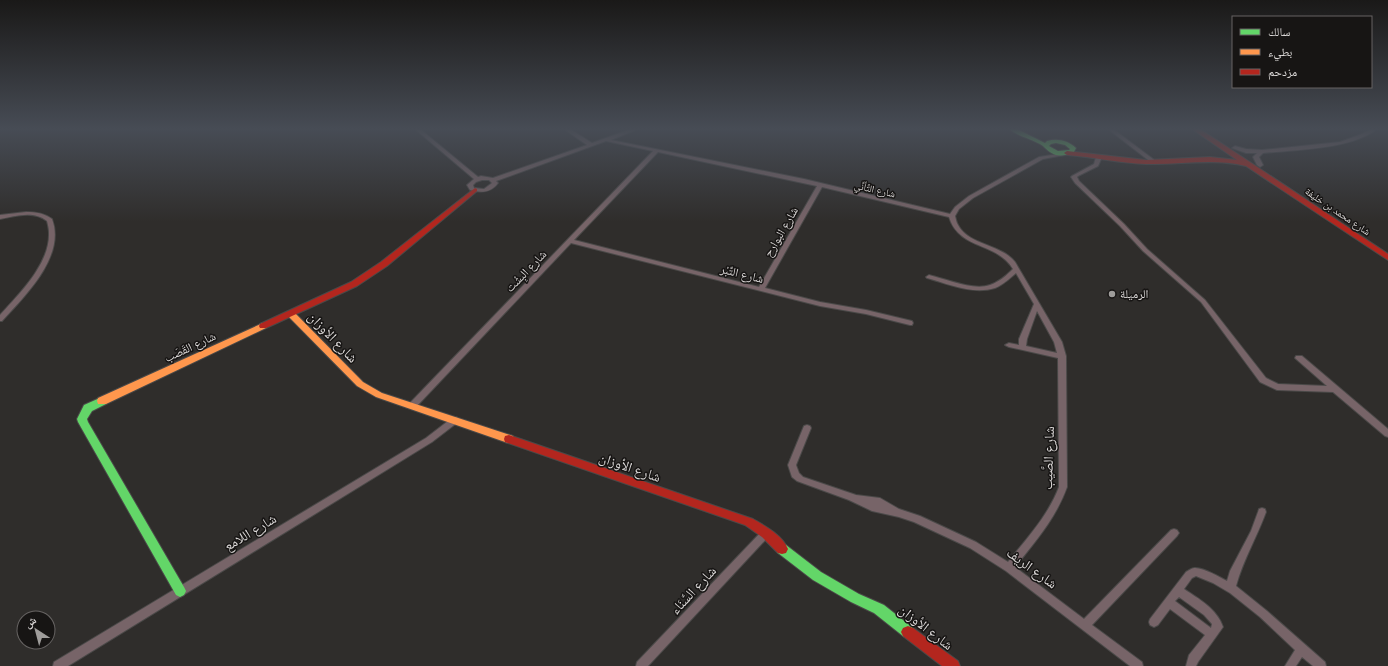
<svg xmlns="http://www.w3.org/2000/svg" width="1388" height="666" viewBox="0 0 1388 666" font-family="'Varela Round','Noto Naskh Arabic',sans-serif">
<rect width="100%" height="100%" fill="#2f2d2b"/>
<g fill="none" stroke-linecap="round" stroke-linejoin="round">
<g stroke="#4a4948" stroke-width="2">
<path id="street" d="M 415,129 L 420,129 L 478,177 L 481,176 L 493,178 L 587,145 L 564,129 L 570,129 L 592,143 L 631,129 L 638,129 L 611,140 L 804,179 L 950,214 L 955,207 L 969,196 L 1039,157 L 1064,153 L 1064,155 L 1043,159 L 973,198 L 959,209 L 955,216 C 956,219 956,222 958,225 C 968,245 1001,244 1015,262 L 1062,342 L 1066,356 L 1067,487 C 1056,518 1035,542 1015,567 L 1084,619 L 1171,530 L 1174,529 L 1177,530 L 1179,533 L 1177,536 L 1092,625 L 1142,662 L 1143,666 L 1130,666 L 1006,571 L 970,548 L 914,522 L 899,517 L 872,511 L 849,500 L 797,481 L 792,477 L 788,465 L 804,426 L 807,425 L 810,426 L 811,428 L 796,465 L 799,473 L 803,477 L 856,495 L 880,498 L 899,509 L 920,516 L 976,542 L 1008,562 C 1027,538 1048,516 1059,487 L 1058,358 L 1009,347 L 1005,345 L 1009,343 L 1019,345 L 1019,339 L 1034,304 L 1016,273 C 1010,278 1003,285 995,288 C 973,295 948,284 927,278 L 926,277 L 929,275 C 946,279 973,291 990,285 C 999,282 1007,275 1013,269 C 997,242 959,250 949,217 L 822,187 L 765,288 L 820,302 L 866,310 L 912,321 L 913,323 L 912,325 L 910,325 L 866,314 L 820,306 L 571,243 L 415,408 L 409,408 L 408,406 L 409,404 L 653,151 L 606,141 L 496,181 L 498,183 C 491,193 481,193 470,190 L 467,185 L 474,179 ZM 658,152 L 817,186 L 759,287 L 574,240 ZM 482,180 L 489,180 L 492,183 L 484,189 L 474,188 L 473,185 L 476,182 ZM 1037,311 L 1054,342 L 1057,353 L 1026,346 L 1027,339 Z
M 1108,129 L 1113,129 L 1157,162 L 1154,164 L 1152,163 Z
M 1371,129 L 1377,129 C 1352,149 1296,150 1263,153 L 1259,157 L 1263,165 L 1260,167 L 1257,165 L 1253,157 L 1257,153 L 1246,153 L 1232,148 L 1235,146 L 1246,149 L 1262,150 L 1340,142 L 1362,134 Z
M 1099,155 L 1102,157 L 1098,166 L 1078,176 L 1077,177 L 1079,181 L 1124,224 L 1147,249 L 1205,300 L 1266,378 L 1278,384 L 1327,386 L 1295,358 L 1296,356 L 1302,356 L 1388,429 L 1388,437 L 1385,436 L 1333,392 L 1277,390 L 1260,382 L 1201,302 L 1143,251 L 1120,226 L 1075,183 L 1071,177 L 1072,176 L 1094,164 L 1096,157 Z
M 26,212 C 36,212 44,213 52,219 C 66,256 25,296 2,321 L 0,321 L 0,315 C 19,294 50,264 49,233 C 49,229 48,225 47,221 C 34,210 15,216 0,219 L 0,215 Z
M 455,417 L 458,418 L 459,420 L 458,422 L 432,442 L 68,666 L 53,666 L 54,662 L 426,438 L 452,418 Z
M 1262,508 L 1265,509 L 1266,512 C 1257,537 1243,560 1236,586 L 1267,611 L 1325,662 L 1326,666 L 1313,666 L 1302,657 L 1296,666 L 1285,666 L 1295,650 L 1260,617 L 1230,593 L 1213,583 L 1196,576 L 1192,578 L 1184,589 C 1199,599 1217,609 1223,627 L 1198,662 L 1196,666 L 1186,666 L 1189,655 L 1205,635 L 1170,609 L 1158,625 L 1154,627 L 1150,625 L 1149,622 L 1150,619 L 1186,572 C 1188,571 1192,568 1194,568 C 1202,567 1220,577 1227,581 L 1230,571 L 1251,531 L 1258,512 L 1259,509 ZM 1179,597 L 1204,615 L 1212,624 L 1211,628 L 1175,601 Z
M 766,529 L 769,530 L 771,533 L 769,536 L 648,666 L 636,666 L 637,662 L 763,530 Z"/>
</g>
<g stroke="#4a4948" stroke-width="2">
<path id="fast" d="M 1009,129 L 1017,129 L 1045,143 L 1047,141 C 1057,138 1068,140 1076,148 L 1074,152 C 1068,155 1062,156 1056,155 C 1050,153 1047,150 1043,146 C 1033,139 1019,137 1009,129 ZM 1056,143 L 1065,145 L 1070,149 L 1069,150 L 1058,151 L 1049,146 L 1051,144 Z
M 102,397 L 106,398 L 107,401 L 106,404 L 92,411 L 87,419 L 88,422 L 184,587 L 186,591 L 184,595 L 180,597 L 176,595 L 78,422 L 77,419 L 84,405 Z
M 782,544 L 786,545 L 821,572 L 859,594 L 884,605 L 913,628 L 915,632 L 913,636 L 908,638 L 903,636 L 874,613 L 851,602 L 813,580 L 778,553 L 776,549 L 778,545 Z"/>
</g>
<g stroke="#4a4948" stroke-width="2">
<path id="slow" d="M 291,311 L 294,312 L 363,382 L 382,393 L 513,436 L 514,439 L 513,442 L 509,443 L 505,442 L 376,397 L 357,386 L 288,316 L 287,314 L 288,312 Z
M 263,323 L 267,326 L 266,328 L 106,404 L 98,404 L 97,401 L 98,398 Z"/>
</g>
<g stroke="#4a4948" stroke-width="2">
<path id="jam" d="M 1192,129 L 1200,129 L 1388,254 L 1388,260 L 1246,166 C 1213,158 1180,165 1146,164 C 1120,163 1093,157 1067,155 L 1064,153 L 1067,151 L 1146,160 L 1210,157 L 1237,160 Z
M 475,188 L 477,189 L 477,191 L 387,266 L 357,286 L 266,328 L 260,328 L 259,326 L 260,324 L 351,282 L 381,262 Z
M 509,435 L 753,519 C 765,526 782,535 788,549 L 786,553 L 782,554 L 778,553 L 762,537 L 745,525 L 505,442 L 504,439 L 505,436 Z
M 908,626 L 913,628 L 958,661 L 960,666 L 942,666 L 903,636 L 901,632 L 903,628 Z"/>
</g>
<use href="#street" fill="#776468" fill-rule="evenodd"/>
<use href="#fast" fill="#63d668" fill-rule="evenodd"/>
<use href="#slow" fill="#ff974d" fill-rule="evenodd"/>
<use href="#jam" fill="#b3261e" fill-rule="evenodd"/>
</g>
<linearGradient id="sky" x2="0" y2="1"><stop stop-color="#1a1918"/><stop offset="0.58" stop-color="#474c55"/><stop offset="1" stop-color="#474c55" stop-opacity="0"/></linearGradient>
<rect width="1388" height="222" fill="url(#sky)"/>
<circle fill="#9f9d9b" stroke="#171514" stroke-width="1.5" cx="1112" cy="294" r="4"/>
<g text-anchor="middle" stroke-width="3" stroke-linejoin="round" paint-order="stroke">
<g font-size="10" fill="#dcd9d8" stroke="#171514">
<text transform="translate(875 189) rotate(13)" y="4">شارع التَّأنِّي</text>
<text transform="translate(1338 211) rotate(34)" y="4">شارع محمد بن خليفة</text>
</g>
<g font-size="12" fill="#dcd9d8" stroke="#171514">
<text transform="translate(781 232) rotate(-60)" y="4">شارع البوارح</text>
<text transform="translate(526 271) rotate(-46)" y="4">شارع البِشْت</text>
<text transform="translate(742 274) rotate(14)" y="4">شارع التِّبْر</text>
<text transform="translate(190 347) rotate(-25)" y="4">شارع القَصَب</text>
</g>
<g font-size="12" fill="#dcd9d8" stroke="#171514" text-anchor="start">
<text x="1120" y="298">الرميلة</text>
</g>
<g font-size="14" fill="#dcd9d8" stroke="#171514">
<text transform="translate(333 337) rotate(46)" y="5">شارع الأوزان</text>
<text transform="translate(1048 458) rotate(-88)" y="5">شارع الصَّيب</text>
<text transform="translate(630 467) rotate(19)" y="5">شارع الأوزان</text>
<text transform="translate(250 532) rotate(-31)" y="5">شارع اللامع</text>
<text transform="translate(1032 568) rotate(36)" y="5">شارع الريف</text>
<text transform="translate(693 590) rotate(-47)" y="5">شارع السَّنَاء</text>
<text transform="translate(926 627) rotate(38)" y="5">شارع الأوزان</text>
</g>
</g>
<rect x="1232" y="16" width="140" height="72" fill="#171514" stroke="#666362"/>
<rect x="1240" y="29" width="20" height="6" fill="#63d668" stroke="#666362"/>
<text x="1268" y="36" font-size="12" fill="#dcd9d8">سالك</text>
<rect x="1240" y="49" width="20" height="6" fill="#ff974d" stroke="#666362"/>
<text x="1268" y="56" font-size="12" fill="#dcd9d8">بطيء</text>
<rect x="1240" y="69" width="20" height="6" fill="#b3261e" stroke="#666362"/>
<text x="1268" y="76" font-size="12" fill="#dcd9d8">مزدحم</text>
<g transform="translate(36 630) rotate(324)"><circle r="19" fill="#171514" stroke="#666362"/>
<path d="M0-3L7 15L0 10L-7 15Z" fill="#9f9d9b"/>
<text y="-6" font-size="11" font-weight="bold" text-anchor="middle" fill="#dcd9d8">ش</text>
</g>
</svg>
